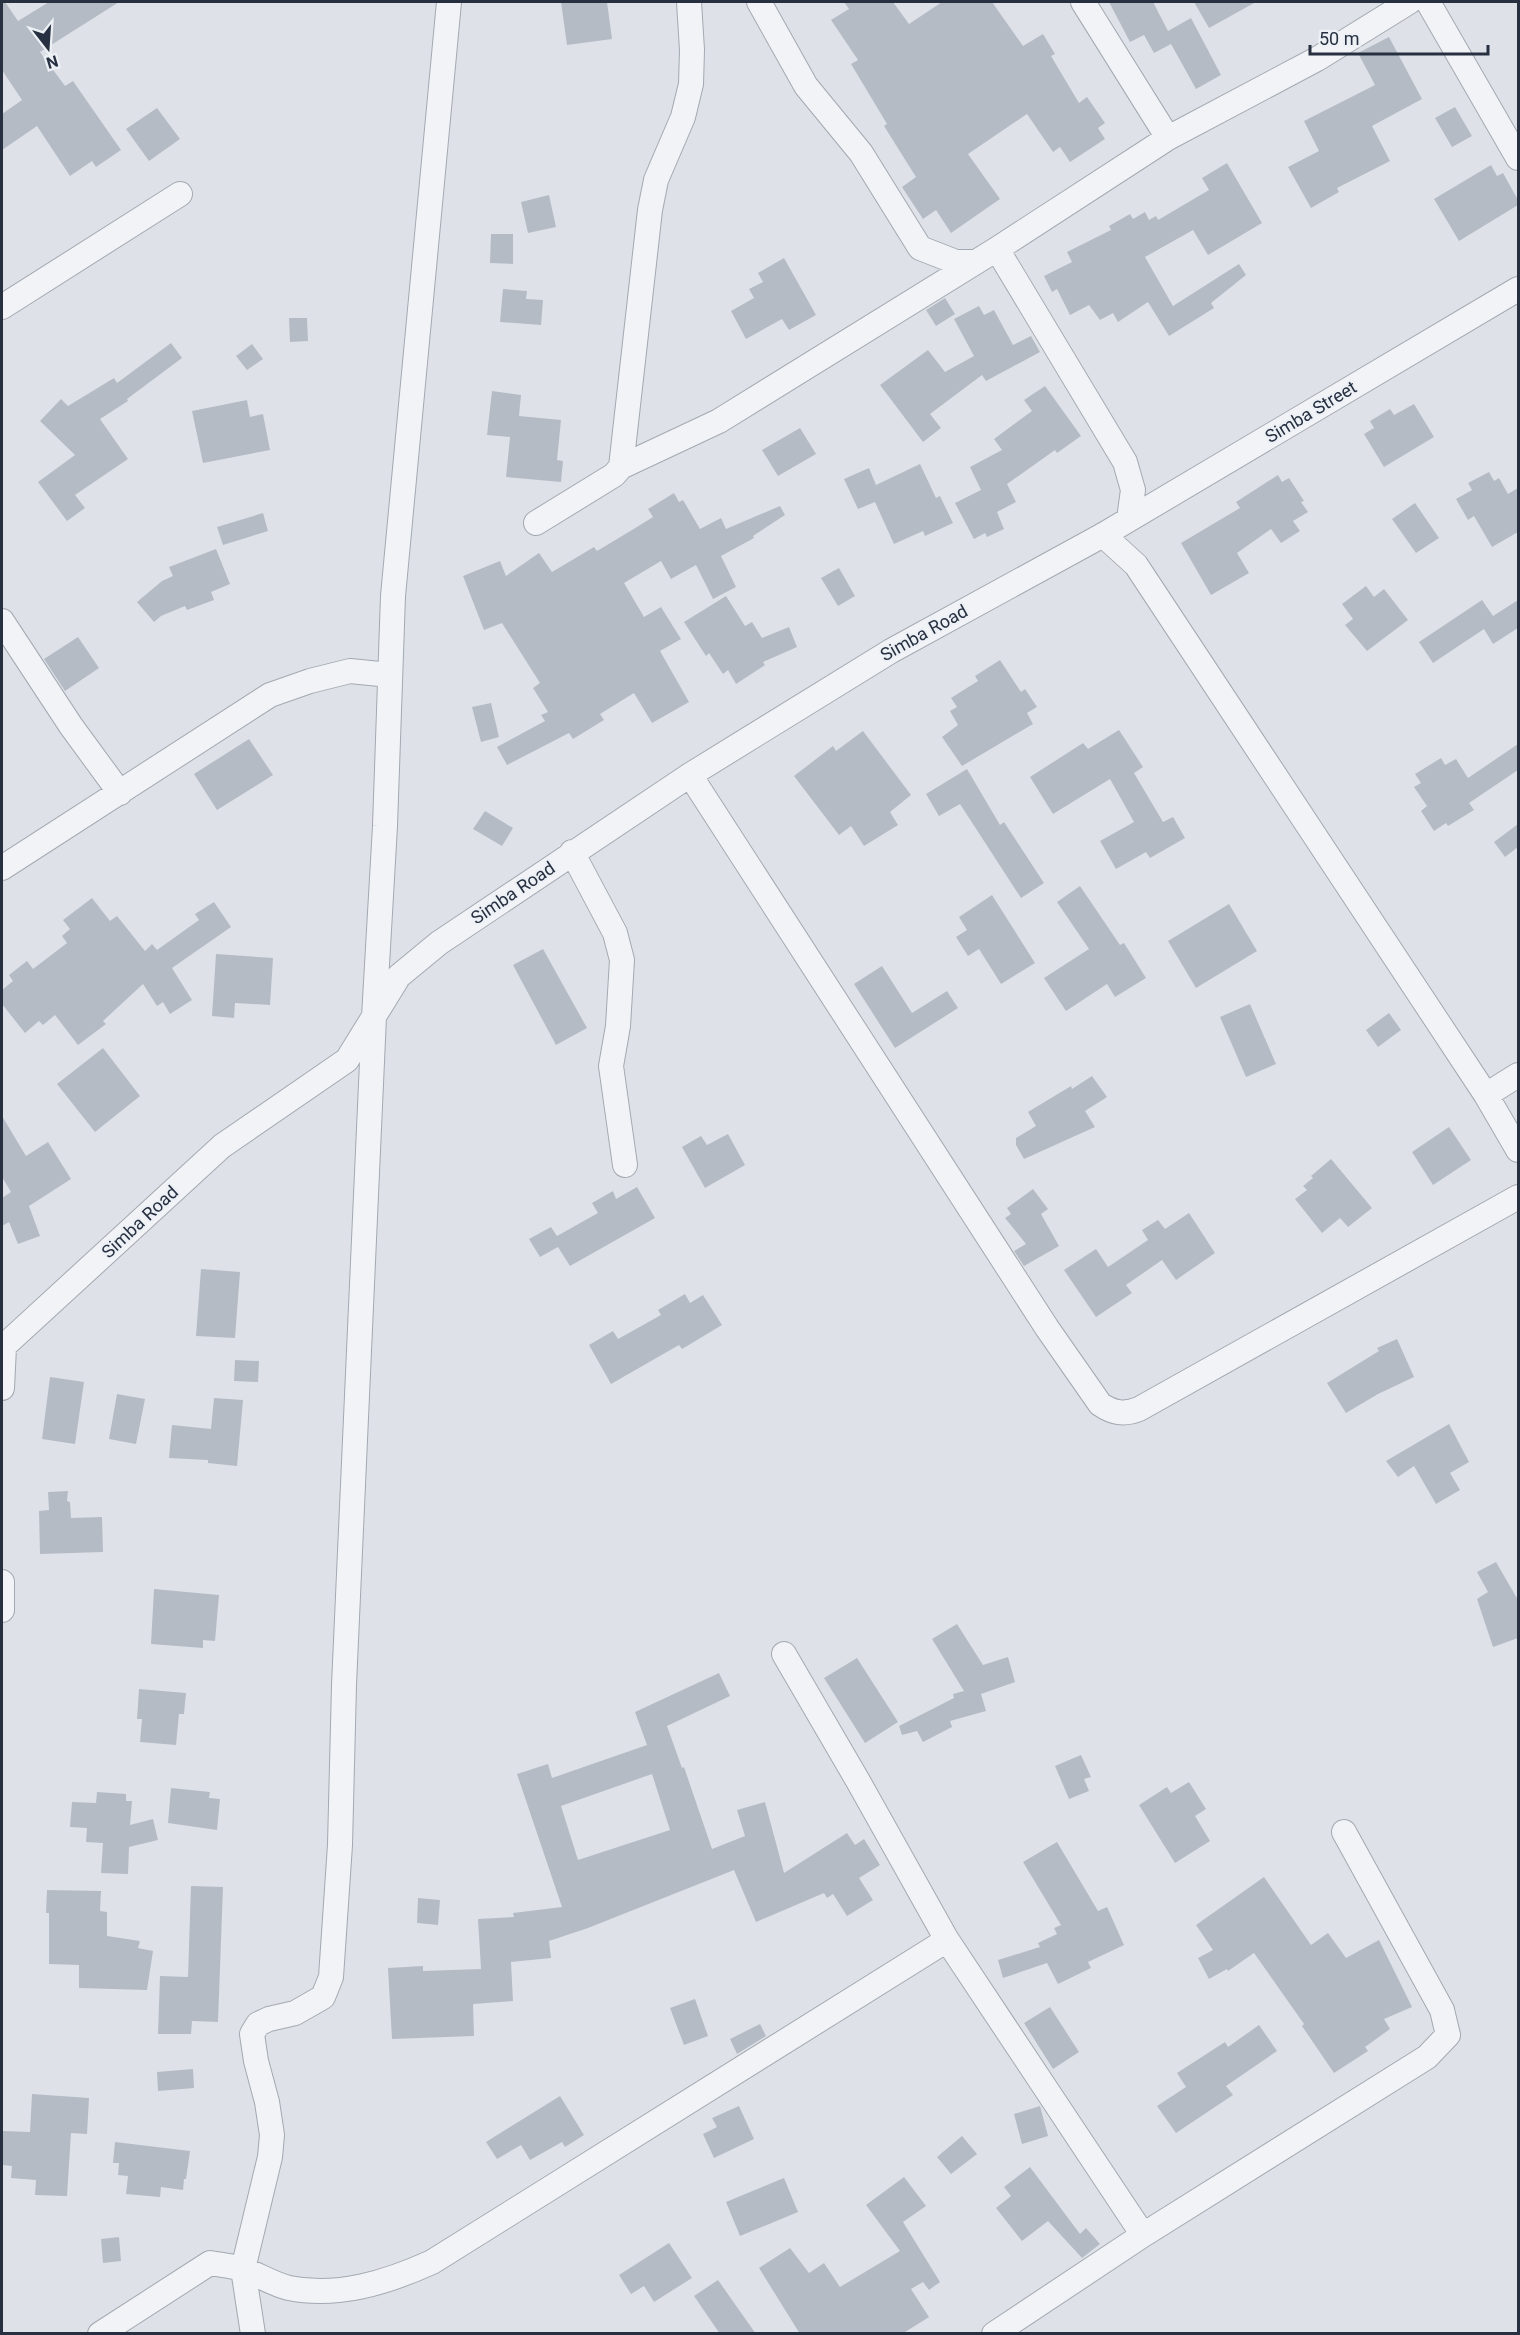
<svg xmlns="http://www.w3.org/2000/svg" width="1520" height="2335" viewBox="0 0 1520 2335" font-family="Roboto,sans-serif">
<rect width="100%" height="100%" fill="#dee2e8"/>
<path fill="#b5bbc5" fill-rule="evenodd" d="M 2,2 L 5,2 L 18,21 L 49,2 L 119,2 L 40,52 L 65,86 L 73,81 L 121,150 L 96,167 L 92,161 L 70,176 L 37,126 L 2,150 L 2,114 L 22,100 L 2,70 Z
M 561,2 L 607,2 L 612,39 L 567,45 Z
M 844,2 L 893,2 L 909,24 L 942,2 L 992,2 L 1023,46 L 1043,34 L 1055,54 L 1051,56 L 1079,103 L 1087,97 L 1105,123 L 1098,128 L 1105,139 L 1070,162 L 1060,147 L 1053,152 L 1027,114 L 968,154 L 1000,199 L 951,233 L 936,210 L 923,219 L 902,187 L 916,177 L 884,126 L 887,124 L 851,64 L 858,60 L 831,20 L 849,9 Z
M 1109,2 L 1153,2 L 1168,31 L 1191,18 L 1221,75 L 1196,89 L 1171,44 L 1154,53 L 1144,35 L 1130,42 Z
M 1194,2 L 1256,2 L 1209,28 Z
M 1389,37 L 1422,99 L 1372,126 L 1390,161 L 1337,188 L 1339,192 L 1311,208 L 1288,167 L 1319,151 L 1304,121 L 1375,85 L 1358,53 Z
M 1455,107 L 1472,136 L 1452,147 L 1435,118 Z
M 157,108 L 180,139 L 149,161 L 126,129 Z
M 1227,163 L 1262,223 L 1208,255 L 1193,230 L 1145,257 L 1173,306 L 1239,264 L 1246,275 L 1211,303 L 1214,308 L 1169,336 L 1148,302 L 1118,322 L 1113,313 L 1100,320 L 1089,305 L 1070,315 L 1057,289 L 1052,292 L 1044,276 L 1072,262 L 1067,252 L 1111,230 L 1109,226 L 1130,214 L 1133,219 L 1145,212 L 1149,220 L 1156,216 L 1158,220 L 1209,190 L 1202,178 Z
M 1491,165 L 1497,176 L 1503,173 L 1518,200 L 1518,205 L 1459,241 L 1434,199 Z
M 549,195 L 556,227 L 528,233 L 521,202 Z
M 491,234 L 513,234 L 513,264 L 490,263 Z
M 784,258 L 816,315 L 789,330 L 782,319 L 746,339 L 731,311 L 754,298 L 749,289 L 763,282 L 758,273 Z
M 503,289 L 527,291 L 526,299 L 543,300 L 541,325 L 500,322 Z
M 945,298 L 955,314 L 936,326 L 926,310 Z
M 979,306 L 984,315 L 994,310 L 1013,345 L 1031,336 L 1040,352 L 986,381 L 982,375 L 930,414 L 941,428 L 923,442 L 880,385 L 928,350 L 945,372 L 974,356 L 954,319 Z
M 289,318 L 307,318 L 308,341 L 290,342 Z
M 171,343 L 182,358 L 127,399 L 128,401 L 100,419 L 128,459 L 75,495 L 85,508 L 67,521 L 38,482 L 75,455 L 40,421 L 61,399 L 68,406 L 114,378 L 117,383 Z
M 252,344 L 263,359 L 247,370 L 236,356 Z
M 1045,386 L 1081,436 L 1057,453 L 1055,450 L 1007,484 L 1016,502 L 997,512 L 1004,529 L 987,537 L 985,533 L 974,539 L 955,503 L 981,490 L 970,467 L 1002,450 L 994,439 L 1032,411 L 1024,400 Z
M 492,391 L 521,395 L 519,416 L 561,420 L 557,460 L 563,461 L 561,482 L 506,477 L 510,437 L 487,435 Z
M 247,400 L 250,417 L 263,414 L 270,450 L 203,463 L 192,411 Z
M 1414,404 L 1434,437 L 1384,467 L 1364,434 L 1374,428 L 1370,421 L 1390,409 L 1394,415 Z
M 800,428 L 816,454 L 778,476 L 762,450 Z
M 920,464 L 936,498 L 940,496 L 953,523 L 925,536 L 923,531 L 894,544 L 875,502 L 858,509 L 844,479 L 869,468 L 876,485 Z
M 1489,472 L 1494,481 L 1499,478 L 1508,494 L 1518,488 L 1518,532 L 1492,547 L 1474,516 L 1468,520 L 1456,499 L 1472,490 L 1468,483 Z
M 1278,475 L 1282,482 L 1289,478 L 1304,501 L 1301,502 L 1308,512 L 1293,521 L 1300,531 L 1281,543 L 1271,529 L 1237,553 L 1249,573 L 1211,595 L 1181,543 L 1240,508 L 1236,502 Z
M 674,493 L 679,502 L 683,500 L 700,529 L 721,518 L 726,529 L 780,506 L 785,515 L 753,536 L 754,538 L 721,556 L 736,587 L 713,599 L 696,565 L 671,579 L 661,561 L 624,583 L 644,617 L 661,607 L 681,639 L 660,651 L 689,702 L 652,723 L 634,693 L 600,714 L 604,720 L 573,739 L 569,733 L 507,765 L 497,747 L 545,721 L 541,715 L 548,712 L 533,688 L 540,683 L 502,623 L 484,630 L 463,576 L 500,561 L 506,576 L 539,553 L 552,572 L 594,547 L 597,551 L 632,530 L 653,517 L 648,509 Z
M 1415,503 L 1439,538 L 1416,553 L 1392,519 Z
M 263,513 L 268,531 L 223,545 L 217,527 Z
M 216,549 L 230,584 L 211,592 L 214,600 L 187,610 L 185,606 L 161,616 L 154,622 L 137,602 L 162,581 L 173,576 L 169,567 Z
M 839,568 L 855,596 L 838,606 L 821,578 Z
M 1366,586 L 1374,597 L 1384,589 L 1408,620 L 1367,651 L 1345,625 L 1353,619 L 1342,604 Z
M 726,596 L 745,626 L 752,622 L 762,638 L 789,627 L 797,647 L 763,662 L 765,665 L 736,684 L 728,670 L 723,674 L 709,653 L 706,656 L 684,622 Z
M 1482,600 L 1493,616 L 1518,600 L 1518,628 L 1493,644 L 1484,629 L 1433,663 L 1419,642 Z
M 78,637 L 99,668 L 65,691 L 44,659 Z
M 1000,660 L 1021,692 L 1025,689 L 1037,707 L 1027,713 L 1033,724 L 962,766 L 942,737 L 958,725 L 950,711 L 957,707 L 951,698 L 978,681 L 975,676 Z
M 491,703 L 499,737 L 481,742 L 472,707 Z
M 1119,730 L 1143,767 L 1134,773 L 1163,822 L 1173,817 L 1185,838 L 1150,858 L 1146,852 L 1116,869 L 1100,841 L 1134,822 L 1110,779 L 1053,814 L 1030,777 L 1083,743 L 1088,749 Z
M 863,731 L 911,795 L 890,812 L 898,825 L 864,846 L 851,826 L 839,835 L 794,776 L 833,746 L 836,751 Z
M 249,739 L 273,775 L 217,810 L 194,774 Z
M 1518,744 L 1518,770 L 1469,803 L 1474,810 L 1448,826 L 1446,823 L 1434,831 L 1421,811 L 1427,806 L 1414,787 L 1421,783 L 1415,774 L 1441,758 L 1445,765 L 1456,759 L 1468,778 Z
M 967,769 L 1000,825 L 1004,822 L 1044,883 L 1021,898 L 960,804 L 939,816 L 926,794 Z
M 485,811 L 513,828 L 502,846 L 473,829 Z
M 1518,824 L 1518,847 L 1505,857 L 1494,842 Z
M 1080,886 L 1120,945 L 1124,943 L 1146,978 L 1115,997 L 1107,984 L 1066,1011 L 1044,978 L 1089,949 L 1057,902 Z
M 992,895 L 1035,963 L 1001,984 L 979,949 L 968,956 L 956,937 L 967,930 L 959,917 Z
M 92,898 L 110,921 L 117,916 L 145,951 L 152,944 L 157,950 L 199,920 L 195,914 L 214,902 L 231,927 L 172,968 L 192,1000 L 170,1014 L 163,1002 L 157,1006 L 143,984 L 103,1021 L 106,1024 L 78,1045 L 55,1015 L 43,1025 L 39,1021 L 25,1033 L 2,1004 L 2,990 L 13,981 L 9,975 L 27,961 L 33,969 L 67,943 L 62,936 L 70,929 L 63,920 Z
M 1229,904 L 1257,951 L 1196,988 L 1168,941 Z
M 543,949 L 587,1028 L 556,1045 L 513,965 Z
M 216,954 L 273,958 L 270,1005 L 235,1003 L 234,1018 L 212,1016 Z
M 882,966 L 912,1013 L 947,991 L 958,1008 L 895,1048 L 854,984 Z
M 1250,1004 L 1276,1064 L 1246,1077 L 1220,1017 Z
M 1389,1013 L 1401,1030 L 1378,1047 L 1366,1030 Z
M 103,1048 L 140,1096 L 95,1132 L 57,1084 Z
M 1092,1076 L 1107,1097 L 1085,1111 L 1095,1127 L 1024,1159 L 1016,1145 L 1016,1138 L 1036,1126 L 1028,1112 L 1071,1086 L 1072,1089 Z
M 2,1116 L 26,1156 L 48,1142 L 71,1179 L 29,1206 L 40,1236 L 18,1244 L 9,1222 L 2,1226 L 2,1198 L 11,1192 L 2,1177 Z
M 1449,1127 L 1471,1160 L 1433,1185 L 1412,1152 Z
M 728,1134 L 745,1165 L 705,1188 L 682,1147 L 701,1136 L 707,1145 Z
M 1331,1159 L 1372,1208 L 1348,1227 L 1340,1218 L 1322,1233 L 1295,1199 L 1307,1190 L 1303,1186 L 1313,1178 L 1311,1176 Z
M 637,1187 L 655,1218 L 570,1266 L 558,1247 L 540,1257 L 529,1239 L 551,1227 L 557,1236 L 598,1213 L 592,1203 L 613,1191 L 616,1199 Z
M 1033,1189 L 1048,1209 L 1041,1214 L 1059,1246 L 1024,1266 L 1014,1251 L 1026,1244 L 1005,1218 L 1011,1214 L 1007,1208 Z
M 1189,1213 L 1215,1253 L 1176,1280 L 1162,1260 L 1126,1285 L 1132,1293 L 1096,1317 L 1064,1270 L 1096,1249 L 1108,1267 L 1148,1240 L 1142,1230 L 1158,1220 L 1165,1229 Z
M 201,1269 L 240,1272 L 235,1338 L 196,1336 Z
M 685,1294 L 690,1303 L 703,1295 L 722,1325 L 682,1349 L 679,1345 L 611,1384 L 589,1345 L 613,1331 L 618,1339 L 661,1315 L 658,1310 Z
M 1397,1339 L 1414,1377 L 1378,1394 L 1346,1413 L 1327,1383 L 1379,1351 L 1377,1348 Z
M 235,1360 L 259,1361 L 258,1382 L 234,1381 Z
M 50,1377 L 84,1382 L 75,1444 L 42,1439 Z
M 117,1394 L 145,1399 L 136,1444 L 109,1439 Z
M 214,1398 L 243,1400 L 237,1466 L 208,1463 L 208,1460 L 169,1458 L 172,1425 L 211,1429 Z
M 1449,1424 L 1469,1462 L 1450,1473 L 1460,1490 L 1436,1504 L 1414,1466 L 1398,1477 L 1386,1461 Z
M 68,1491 L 67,1501 L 70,1502 L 71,1518 L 102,1517 L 103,1552 L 40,1554 L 39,1511 L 49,1510 L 48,1492 Z
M 1496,1562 L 1518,1600 L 1518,1638 L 1493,1647 L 1477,1599 L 1488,1592 L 1477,1572 Z
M 154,1589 L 219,1595 L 215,1641 L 203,1640 L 203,1648 L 151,1644 Z
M 957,1624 L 983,1665 L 1008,1657 L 1015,1682 L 981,1694 L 986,1711 L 950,1721 L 952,1727 L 923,1742 L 917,1731 L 902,1735 L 899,1726 L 954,1698 L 953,1694 L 964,1691 L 932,1639 Z
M 857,1658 L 898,1722 L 865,1743 L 824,1678 Z
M 719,1673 L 730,1696 L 667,1726 L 682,1768 L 684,1767 L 712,1849 L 745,1836 L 737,1810 L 765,1802 L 784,1873 L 847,1833 L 855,1845 L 864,1839 L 880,1865 L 859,1878 L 873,1900 L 847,1916 L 833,1894 L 827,1898 L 824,1893 L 756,1922 L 734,1870 L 588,1928 L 549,1941 L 551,1958 L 511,1962 L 513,2001 L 473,2004 L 474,2036 L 392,2039 L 388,1968 L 423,1966 L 423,1971 L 481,1969 L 478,1919 L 514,1917 L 513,1913 L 562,1907 L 517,1774 L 548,1764 L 552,1778 L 647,1745 L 635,1712 ZM 652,1774 L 670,1830 L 578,1860 L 561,1806 Z
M 139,1689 L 186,1693 L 184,1714 L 179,1714 L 176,1745 L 140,1742 L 142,1719 L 137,1719 Z
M 1081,1755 L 1091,1777 L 1084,1779 L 1089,1791 L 1069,1799 L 1055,1766 Z
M 1189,1782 L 1206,1809 L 1195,1816 L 1210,1841 L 1175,1863 L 1139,1805 L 1167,1787 L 1171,1793 Z
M 171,1788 L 210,1792 L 209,1798 L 220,1799 L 217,1830 L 168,1823 Z
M 97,1792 L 126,1794 L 126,1801 L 132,1801 L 130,1825 L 153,1819 L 158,1840 L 129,1847 L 128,1874 L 101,1873 L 103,1843 L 86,1842 L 87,1828 L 70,1827 L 72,1802 L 96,1803 Z
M 1057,1842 L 1098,1911 L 1107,1907 L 1124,1945 L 1088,1962 L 1091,1968 L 1058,1984 L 1047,1963 L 1003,1978 L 998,1960 L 1040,1947 L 1038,1943 L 1057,1934 L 1054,1928 L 1061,1925 L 1023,1862 Z
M 1264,1877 L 1311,1945 L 1328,1933 L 1346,1958 L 1379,1940 L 1412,2007 L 1384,2019 L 1390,2029 L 1365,2047 L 1368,2051 L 1334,2073 L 1302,2026 L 1304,2024 L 1254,1953 L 1228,1971 L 1227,1969 L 1209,1979 L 1198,1958 L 1213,1950 L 1196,1925 Z
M 191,1886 L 223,1887 L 218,2022 L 192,2021 L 191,2034 L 158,2034 L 160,1976 L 188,1977 Z
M 47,1890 L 101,1891 L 100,1911 L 107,1912 L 107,1936 L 140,1941 L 138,1948 L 153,1951 L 147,1990 L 79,1988 L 79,1965 L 49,1964 L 49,1913 L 46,1913 Z
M 418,1898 L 440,1900 L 438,1925 L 417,1923 Z
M 695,1999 L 708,2036 L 684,2045 L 670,2008 Z
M 1050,2007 L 1079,2052 L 1053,2069 L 1024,2023 Z
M 760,2024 L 766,2036 L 737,2054 L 730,2039 Z
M 1259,2025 L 1277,2051 L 1226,2086 L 1233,2095 L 1176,2133 L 1157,2106 L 1186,2087 L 1177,2073 L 1225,2042 L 1228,2047 Z
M 193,2069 L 194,2088 L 158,2091 L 157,2072 Z
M 32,2094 L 89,2098 L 87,2134 L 71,2133 L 67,2196 L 35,2195 L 36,2180 L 11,2178 L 12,2166 L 2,2165 L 2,2131 L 30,2132 Z
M 560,2096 L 584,2135 L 565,2147 L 562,2142 L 530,2160 L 521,2145 L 497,2159 L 486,2142 Z
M 739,2106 L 754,2139 L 714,2158 L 703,2134 L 717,2127 L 712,2118 Z
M 1040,2106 L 1048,2136 L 1022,2144 L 1014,2114 Z
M 962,2136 L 977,2154 L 951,2174 L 937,2157 Z
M 115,2142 L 190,2151 L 186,2179 L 184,2179 L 183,2190 L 161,2187 L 160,2197 L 126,2194 L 128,2176 L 118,2175 L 119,2163 L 113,2163 Z
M 1030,2167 L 1080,2234 L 1086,2228 L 1100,2244 L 1082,2258 L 1048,2221 L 1022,2241 L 996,2208 L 1011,2196 L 1004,2187 Z
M 904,2177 L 926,2206 L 903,2222 L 940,2282 L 929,2290 L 923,2282 L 911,2289 L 929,2317 L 902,2334 L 800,2334 L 759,2268 L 790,2248 L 809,2273 L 824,2263 L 840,2287 L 900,2251 L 866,2205 Z
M 784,2178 L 798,2212 L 740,2236 L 726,2202 Z
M 119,2237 L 121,2261 L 103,2263 L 101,2239 Z
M 669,2243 L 692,2278 L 654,2302 L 644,2286 L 631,2294 L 619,2275 Z
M 718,2280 L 756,2334 L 720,2334 L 694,2296 Z"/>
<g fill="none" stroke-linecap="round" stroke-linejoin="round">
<g stroke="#a3a9b2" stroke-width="26">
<path id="minor" d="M 759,2 L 806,86 L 861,153 L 920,248 L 956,262 L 975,262
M 1083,2 L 1168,138
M 1428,2 L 1518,158
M 997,249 L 1125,462 L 1133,490 L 1129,519
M 2,307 L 180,194
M 621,467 L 650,210 L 656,180 L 683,117 L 691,84 L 692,50 L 689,2
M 536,523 L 614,475 L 621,467 L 719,421 L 997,249 L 1168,138 L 1317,59 L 1409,2
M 1103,535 L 1136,565 L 1486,1095 L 1518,1150
M 2,621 L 71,726 L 120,793
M 690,775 L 1047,1328 L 1100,1404 C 1113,1413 1124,1415 1139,1409 L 1518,1197
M 572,852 L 615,933 L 622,960 L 618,1026 L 611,1066 L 625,1165
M 2,868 L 270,695 L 310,681 L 350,671 L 390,675
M 1486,1095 L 1518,1075
M 2,1348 L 222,1146 L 347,1060 L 399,976 L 439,943 L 690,775 L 891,651 L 1103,535 L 1518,289
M 2,1388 L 4,1347
M 2,1582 L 2,1610
M 784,1654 L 858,1781 L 947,1940 L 1143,2235
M 100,2334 L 210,2263 C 221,2265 232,2266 242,2269 C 258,2274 272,2284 289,2288 C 338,2298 388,2282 432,2262 L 947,1940
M 253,2334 L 243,2269 L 270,2157 L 272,2135 L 267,2102 L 256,2061 L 252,2034 L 258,2024 L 269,2019 L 295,2013 L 323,1997 L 331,1977 L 340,1845 L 344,1685 L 374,1017 L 385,826 L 393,596 L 449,2
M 994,2334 L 1143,2235 L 1427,2057 L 1448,2035 L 1442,2010 L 1344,1832"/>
</g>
<use href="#minor" stroke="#f1f3f6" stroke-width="24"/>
</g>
<g text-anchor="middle" stroke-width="4.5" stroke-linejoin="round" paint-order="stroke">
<g font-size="18" fill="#263040" stroke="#edf1f6">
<text transform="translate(1311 412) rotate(-31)" y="6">Simba Street</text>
<text transform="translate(924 633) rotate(-29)" y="6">Simba Road</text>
<text transform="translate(513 893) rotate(-34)" y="6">Simba Road</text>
<text transform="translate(140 1222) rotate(-43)" y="6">Simba Road</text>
</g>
</g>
<rect width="1520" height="2335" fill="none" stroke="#263040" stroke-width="6"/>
<g transform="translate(48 48) rotate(163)" stroke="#edf1f6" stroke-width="4.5" paint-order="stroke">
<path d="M0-4.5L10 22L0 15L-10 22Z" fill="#263040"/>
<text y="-9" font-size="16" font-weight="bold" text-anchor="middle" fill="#263040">N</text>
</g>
<path d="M1310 45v9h178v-9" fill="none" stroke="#263040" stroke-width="3"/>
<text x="1319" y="45" font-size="18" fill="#263040" stroke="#edf1f6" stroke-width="4.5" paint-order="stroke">50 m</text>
</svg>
